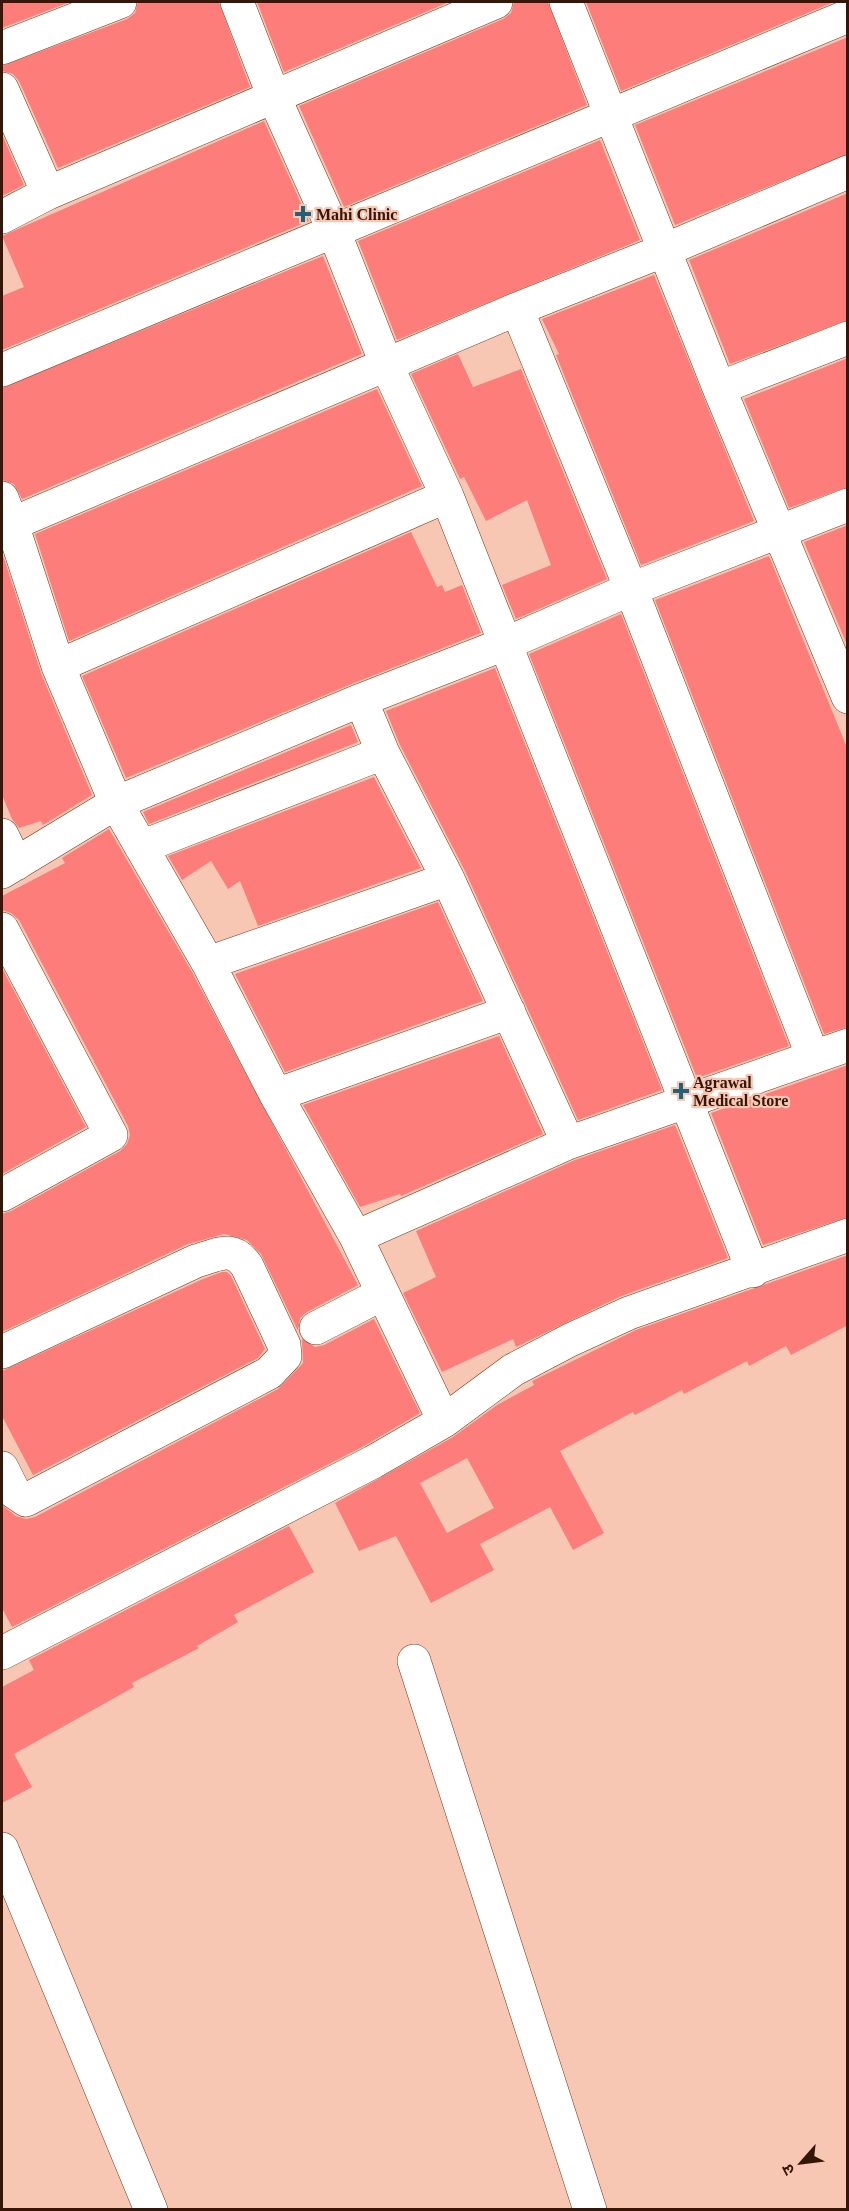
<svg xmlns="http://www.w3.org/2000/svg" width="849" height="2211" viewBox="0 0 849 2211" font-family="'Times New Roman','Noto Sans Devanagari',serif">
<rect width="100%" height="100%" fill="#f8c7b3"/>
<path fill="#fd7d7a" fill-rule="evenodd" d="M 2,2 L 70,2 L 2,28 Z
M 138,2 L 219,2 L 250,87 L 58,168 L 19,81 L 13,74 L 2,71 L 2,66 L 127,19 L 135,13 Z
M 257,2 L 449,2 L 284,72 Z
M 514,2 L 548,2 L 587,105 L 344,207 L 299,106 L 503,19 L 511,13 Z
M 586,2 L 834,2 L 621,91 Z
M 848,37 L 848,154 L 675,225 L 635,125 Z
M 264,121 L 309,221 L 2,350 L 2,296 L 24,287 L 2,236 Z
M 2,134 L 24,185 L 2,196 Z
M 600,140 L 640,240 L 397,340 L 358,241 Z
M 848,193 L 848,320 L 730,364 L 689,260 Z
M 323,256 L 362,354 L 22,499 L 14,484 L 2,480 L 2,388 Z
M 654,275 L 754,521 L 641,565 L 556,355 L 559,354 L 542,319 Z
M 458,354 L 473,387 L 521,369 L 607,579 L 516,619 L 502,585 L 551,565 L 527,500 L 486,521 L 464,477 L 460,479 L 411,374 Z
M 848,358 L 848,487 L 789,508 L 744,399 Z
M 377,389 L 422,486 L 69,641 L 35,534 Z
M 848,525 L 848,647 L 804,542 Z
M 411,532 L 437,587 L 442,585 L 445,592 L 462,585 L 481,633 L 354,683 L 126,778 L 82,676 Z
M 2,552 L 41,673 L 92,795 L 43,825 L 41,821 L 19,828 L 12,819 L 2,795 Z
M 769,556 L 848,750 L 848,1027 L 824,1034 L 655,600 Z
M 621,614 L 789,1046 L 697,1078 L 529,654 Z
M 495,668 L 662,1090 L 578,1120 L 465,871 L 400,745 L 386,711 Z
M 351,725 L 358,742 L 149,824 L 143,812 Z
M 374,777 L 421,868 L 258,926 L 240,881 L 228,889 L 211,861 L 182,880 L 168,856 Z
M 109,829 L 192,972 L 358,1285 L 307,1312 L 300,1318 L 298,1331 L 261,1254 L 247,1240 L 224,1234 L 188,1244 L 2,1332 L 2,1214 L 11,1211 L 120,1151 L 127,1144 L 130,1135 L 128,1126 L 19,920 L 11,913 L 2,910 L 2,896 L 65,863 L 62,858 Z
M 438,902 L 483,1001 L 285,1072 L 235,974 Z
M 2,968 L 86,1127 L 2,1174 Z
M 499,1036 L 543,1134 L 401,1196 L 400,1194 L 360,1207 L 303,1105 Z
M 848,1065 L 848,1217 L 763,1245 L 711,1113 Z
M 675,1125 L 728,1258 L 621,1296 L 516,1347 L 513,1339 L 442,1372 L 403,1293 L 436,1277 L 416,1231 L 575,1160 Z
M 848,1255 L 848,1325 L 791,1355 L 786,1346 L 749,1366 L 747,1361 L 684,1394 L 682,1390 L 635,1415 L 633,1412 L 560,1451 L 604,1533 L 573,1550 L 550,1507 L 480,1544 L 494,1570 L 431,1603 L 396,1536 L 359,1551 L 335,1503 L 453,1437 L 497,1405 L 534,1385 L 532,1381 L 636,1330 ZM 467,1458 L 494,1508 L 447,1533 L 420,1483 Z
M 222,1272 L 227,1272 L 231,1276 L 265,1349 L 258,1358 L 33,1475 L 2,1416 L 2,1371 L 203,1279 Z
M 374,1319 L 420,1413 L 364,1446 L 12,1627 L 2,1608 L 2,1505 L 16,1516 L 26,1519 L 35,1517 L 278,1389 L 303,1363 L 302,1339 L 315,1347 L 324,1345 Z
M 289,1526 L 314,1572 L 234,1615 L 238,1622 L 197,1646 L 199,1648 L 132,1683 L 134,1687 L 14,1754 L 32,1787 L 2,1803 L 2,1687 L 34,1670 L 29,1660 Z"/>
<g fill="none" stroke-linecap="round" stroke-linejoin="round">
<g stroke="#7a3616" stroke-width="34">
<path id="minor" d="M 237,2 L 274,97 L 333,229 L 387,366 L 447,496 L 753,1271
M 566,2 L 719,388 L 848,697
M 2,48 L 120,2
M 2,89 L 48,193
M 2,217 L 48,193 L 496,2
M 517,309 L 631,589 L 813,1057
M 2,370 L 848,16
M 719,388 L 848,338
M 2,498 L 12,524 L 58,666 L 116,803 L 208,963 L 276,1095 L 356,1237 L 444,1421
M 2,528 L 517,309 L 665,250 L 848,172
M 58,666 L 447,496
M 361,700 L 383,753 L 448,879 L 568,1143
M 2,835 L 16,864
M 141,847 L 383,753
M 2,872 L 116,803 L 361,700 L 507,643 L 631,589 L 848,505
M 2,929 L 111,1135 L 2,1195
M 208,963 L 448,879
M 276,1095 L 509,1012
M 356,1237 L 568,1143 L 848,1045
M 316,1328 L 382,1294
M 2,1352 L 196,1261 C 218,1255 232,1244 247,1266 L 284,1345 L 285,1356 L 269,1373 L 26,1500 L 14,1492 L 2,1468
M 2,1653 L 373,1462 L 444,1421 L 513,1370 L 570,1340 L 629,1313 L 848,1235
M 414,1661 L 590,2210
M 2,1849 L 151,2210"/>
</g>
<use href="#minor" stroke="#fff" stroke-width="33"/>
</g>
<g fill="#226277" stroke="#f8c7b3" stroke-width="2">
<path d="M300 205h6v6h6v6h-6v6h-6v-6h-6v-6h6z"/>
<path d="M678 1082h6v6h6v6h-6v6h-6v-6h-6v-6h6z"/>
</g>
<g text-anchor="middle" stroke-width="4.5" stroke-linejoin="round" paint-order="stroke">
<g font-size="16" font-weight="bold" fill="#35170a" stroke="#f8c7b3" text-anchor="start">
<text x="316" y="220">Mahi Clinic</text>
<text x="693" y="1088">Agrawal<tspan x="693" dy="18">Medical Store</tspan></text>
</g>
</g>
<rect width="849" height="2211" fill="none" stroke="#35170a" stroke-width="6"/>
<g transform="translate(801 2163) rotate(242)" stroke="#f8c7b3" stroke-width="4.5" paint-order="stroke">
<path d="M0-4.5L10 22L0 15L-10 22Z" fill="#35170a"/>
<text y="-9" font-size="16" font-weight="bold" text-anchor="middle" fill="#35170a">उ</text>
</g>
</svg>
